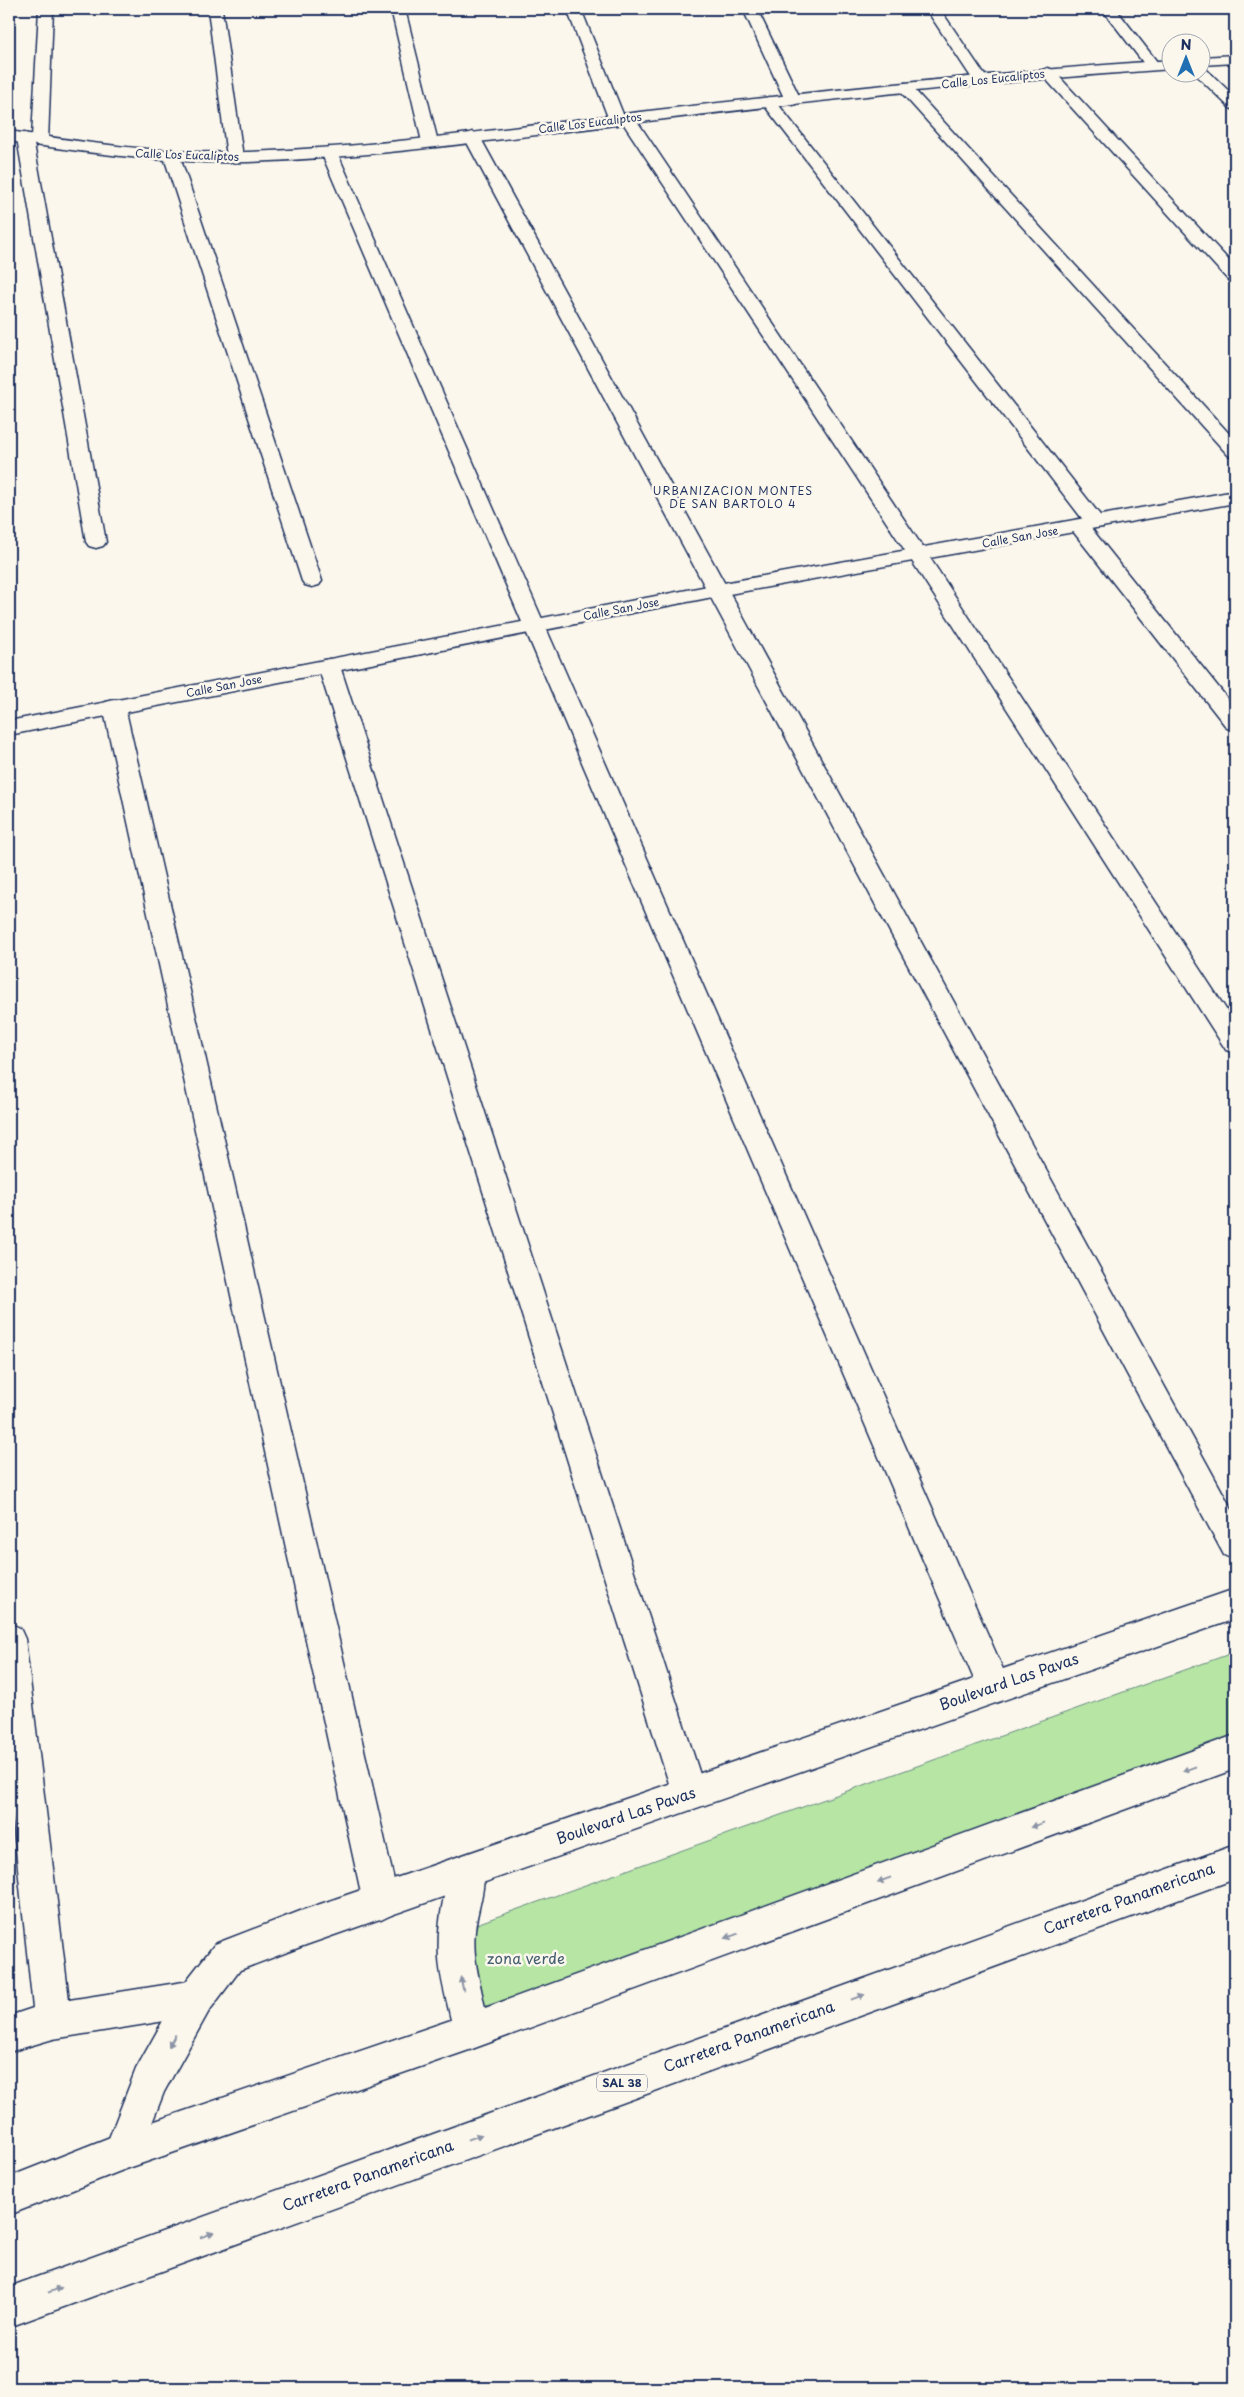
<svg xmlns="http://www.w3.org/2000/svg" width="1244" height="2397" viewBox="0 0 1244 2397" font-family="'Playpen Sans',sans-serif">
<rect width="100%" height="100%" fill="#fbf7ec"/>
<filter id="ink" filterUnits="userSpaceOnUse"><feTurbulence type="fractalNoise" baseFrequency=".02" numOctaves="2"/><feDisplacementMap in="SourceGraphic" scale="10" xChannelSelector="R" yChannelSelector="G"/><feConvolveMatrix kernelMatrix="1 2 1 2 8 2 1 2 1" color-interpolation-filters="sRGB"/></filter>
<g filter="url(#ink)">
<path fill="#b6e5a4" stroke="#688a81" d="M 1235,1652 L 1235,1752 L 472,2031 L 457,1931 Z"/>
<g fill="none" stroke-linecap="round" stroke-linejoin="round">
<g stroke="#1b2f5e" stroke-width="3">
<path id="street" d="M 39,9 L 53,9 L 48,141 L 40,146 L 34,144 L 106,542 L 103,546 L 96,548 L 89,546 L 86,542 L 17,138 L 25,133 L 32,137 Z
M 208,9 L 222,9 L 243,157 L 235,162 L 227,157 Z
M 391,9 L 405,9 L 438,142 L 436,145 L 424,145 L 422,142 Z
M 567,9 L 581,9 L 623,114 L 632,115 L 635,118 L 928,555 L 1235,1023 L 1235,1053 L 1226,1050 L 908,555 L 623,123 L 617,125 L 609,120 Z
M 743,9 L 757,9 L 801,100 L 798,103 L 793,105 L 785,100 Z
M 926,9 L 940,9 L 988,80 L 985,83 L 975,83 Z
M 1102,9 L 1116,9 L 1158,63 L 1160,66 L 1158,69 L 1148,69 Z
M 1048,68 L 1053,70 L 1235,267 L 1235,282 L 1229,281 L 1043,76 L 1040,73 L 1043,70 Z
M 1202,68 L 1206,69 L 1235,97 L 1235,110 L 1230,108 L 1196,75 L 1194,72 L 1202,72 Z
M 905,83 L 910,85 L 1235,440 L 1235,457 L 1228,455 L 900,91 L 897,88 Z
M 769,97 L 774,99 L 1103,519 L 1106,523 L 1103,527 L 1091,528 L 1235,708 L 1235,730 L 1227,728 L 1072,530 L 1069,526 L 1072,522 L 1084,521 L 764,105 L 761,102 L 764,99 Z
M 472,132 L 480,137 L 1235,1515 L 1235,1560 L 1224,1555 L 464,137 Z
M 329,147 L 337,152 L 1006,1676 L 1010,1687 L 1006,1698 L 994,1703 L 982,1698 L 321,152 Z
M 171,149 L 179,154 L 322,581 L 319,585 L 312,587 L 305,585 L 302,581 L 163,154 Z
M 329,659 L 337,661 L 340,666 L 706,1793 L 701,1805 L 689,1810 L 677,1805 L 672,1793 L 318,666 L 321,661 Z
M 114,700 L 122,702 L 125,707 L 399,1902 L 393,1914 L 381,1920 L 369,1914 L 363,1902 L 103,707 L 106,702 Z
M 9,1623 L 20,1628 L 25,1639 L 69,2000 L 196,1980 L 209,1985 L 214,1998 L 209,2011 L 196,2016 L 53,2039 L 9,2052 L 9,2016 L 33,2008 L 9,1784 Z"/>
</g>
<g stroke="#1b2f5e" stroke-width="3">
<path id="secondary" d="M 1235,55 L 1235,63 L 1202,65 L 1202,57 Z
M 1172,60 L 1172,69 C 1000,81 828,99 657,120 C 521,136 385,157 248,162 C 168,164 88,153 9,141 L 9,131 C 88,143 168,155 248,152 C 385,147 522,126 657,110 C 828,90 1000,72 1172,60 Z
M 1235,491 L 1235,503 L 718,596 L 9,735 L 9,721 L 718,584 Z
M 1235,1589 L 1235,1619 L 303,1946 L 240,1970 L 209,2011 L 164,2092 L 136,2164 L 123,2170 L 110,2164 L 104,2151 L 136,2069 L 183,1985 L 215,1944 L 303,1910 Z"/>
</g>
<g stroke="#1b2f5e" stroke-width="3">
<path id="highway" d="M 1235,1735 L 1235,1769 L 472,2049 L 123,2170 L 9,2215 L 9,2177 L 123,2132 L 451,2020 C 447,2000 440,1979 439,1958 C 437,1926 443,1888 456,1859 L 468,1854 L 480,1859 C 490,1882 477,1907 475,1931 C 472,1957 480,1982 485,2008 Z
M 1235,1845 L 1235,1879 L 9,2327 L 9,2287 Z"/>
</g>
<use href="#street" fill="#fbf7ec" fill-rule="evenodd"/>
<use href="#secondary" fill="#fbf7ec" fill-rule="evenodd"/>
<use href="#highway" fill="#fbf7ec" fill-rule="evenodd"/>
</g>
<defs><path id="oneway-solid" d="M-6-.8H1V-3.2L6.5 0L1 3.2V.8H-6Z" transform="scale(1.25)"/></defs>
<g fill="#8b93a5">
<use href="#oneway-solid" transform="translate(1189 1769) rotate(160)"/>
<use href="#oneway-solid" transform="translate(1037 1825) rotate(160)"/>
<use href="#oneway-solid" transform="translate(884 1880) rotate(160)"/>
<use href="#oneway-solid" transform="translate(732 1936) rotate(160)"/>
<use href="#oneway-solid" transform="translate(462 1984) rotate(-102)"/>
<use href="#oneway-solid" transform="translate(858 1997) rotate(-20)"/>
<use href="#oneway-solid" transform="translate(172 2041) rotate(119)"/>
<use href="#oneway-solid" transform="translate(475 2137) rotate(-20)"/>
<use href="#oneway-solid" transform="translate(207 2235) rotate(-20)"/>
<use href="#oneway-solid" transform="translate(55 2290) rotate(-20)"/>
</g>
</g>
<g text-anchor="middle" stroke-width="5" stroke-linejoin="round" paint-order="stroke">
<g font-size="11" fill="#1b2f5e" stroke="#fbf7ec">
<text transform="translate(993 79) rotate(-6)" y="4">Calle Los Eucaliptos</text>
<text transform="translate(590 123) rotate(-7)" y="4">Calle Los Eucaliptos</text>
<text transform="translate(187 155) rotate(2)" y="4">Calle Los Eucaliptos</text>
<text transform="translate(1020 537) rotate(-10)" y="4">Calle San Jose</text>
<text transform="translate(621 609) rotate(-11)" y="4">Calle San Jose</text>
<text transform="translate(224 686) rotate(-11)" y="4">Calle San Jose</text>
</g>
<g font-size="11" letter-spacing="1" fill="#1b2f5e" stroke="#fbf7ec">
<text x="733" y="495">URBANIZACION MONTES<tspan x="733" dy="13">DE SAN BARTOLO 4</tspan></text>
</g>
<rect fill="#fbf7ec" stroke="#5e6b89" stroke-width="1" x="597" y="2074.5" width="50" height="17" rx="4"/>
<g font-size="11" font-weight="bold" fill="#1b2f5e">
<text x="622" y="2087">SAL 38</text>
</g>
<g font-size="15" fill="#1b2f5e" stroke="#fbf7ec">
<text transform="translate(1009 1682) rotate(-19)" y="5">Boulevard Las Pavas</text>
<text transform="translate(626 1816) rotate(-19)" y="5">Boulevard Las Pavas</text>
<text transform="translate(1129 1899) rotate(-20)" y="5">Carretera Panamericana</text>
<text transform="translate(749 2037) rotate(-20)" y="5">Carretera Panamericana</text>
<text transform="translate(368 2176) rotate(-20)" y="5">Carretera Panamericana</text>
</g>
<g font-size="15" fill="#425c70" stroke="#fbf7ec">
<text x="526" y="1964">zona verde</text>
</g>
</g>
<rect width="1244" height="2397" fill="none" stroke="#fbf7ec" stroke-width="30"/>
<rect x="15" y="15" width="1214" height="2367" fill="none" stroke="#1b2f5e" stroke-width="2" filter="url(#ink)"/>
<g transform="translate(1186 58)"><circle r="24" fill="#fbf7ec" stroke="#a1a7b3"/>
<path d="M0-4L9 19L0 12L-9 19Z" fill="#1f6fb2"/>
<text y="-8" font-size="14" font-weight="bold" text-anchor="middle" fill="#1b2f5e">N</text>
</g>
</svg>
